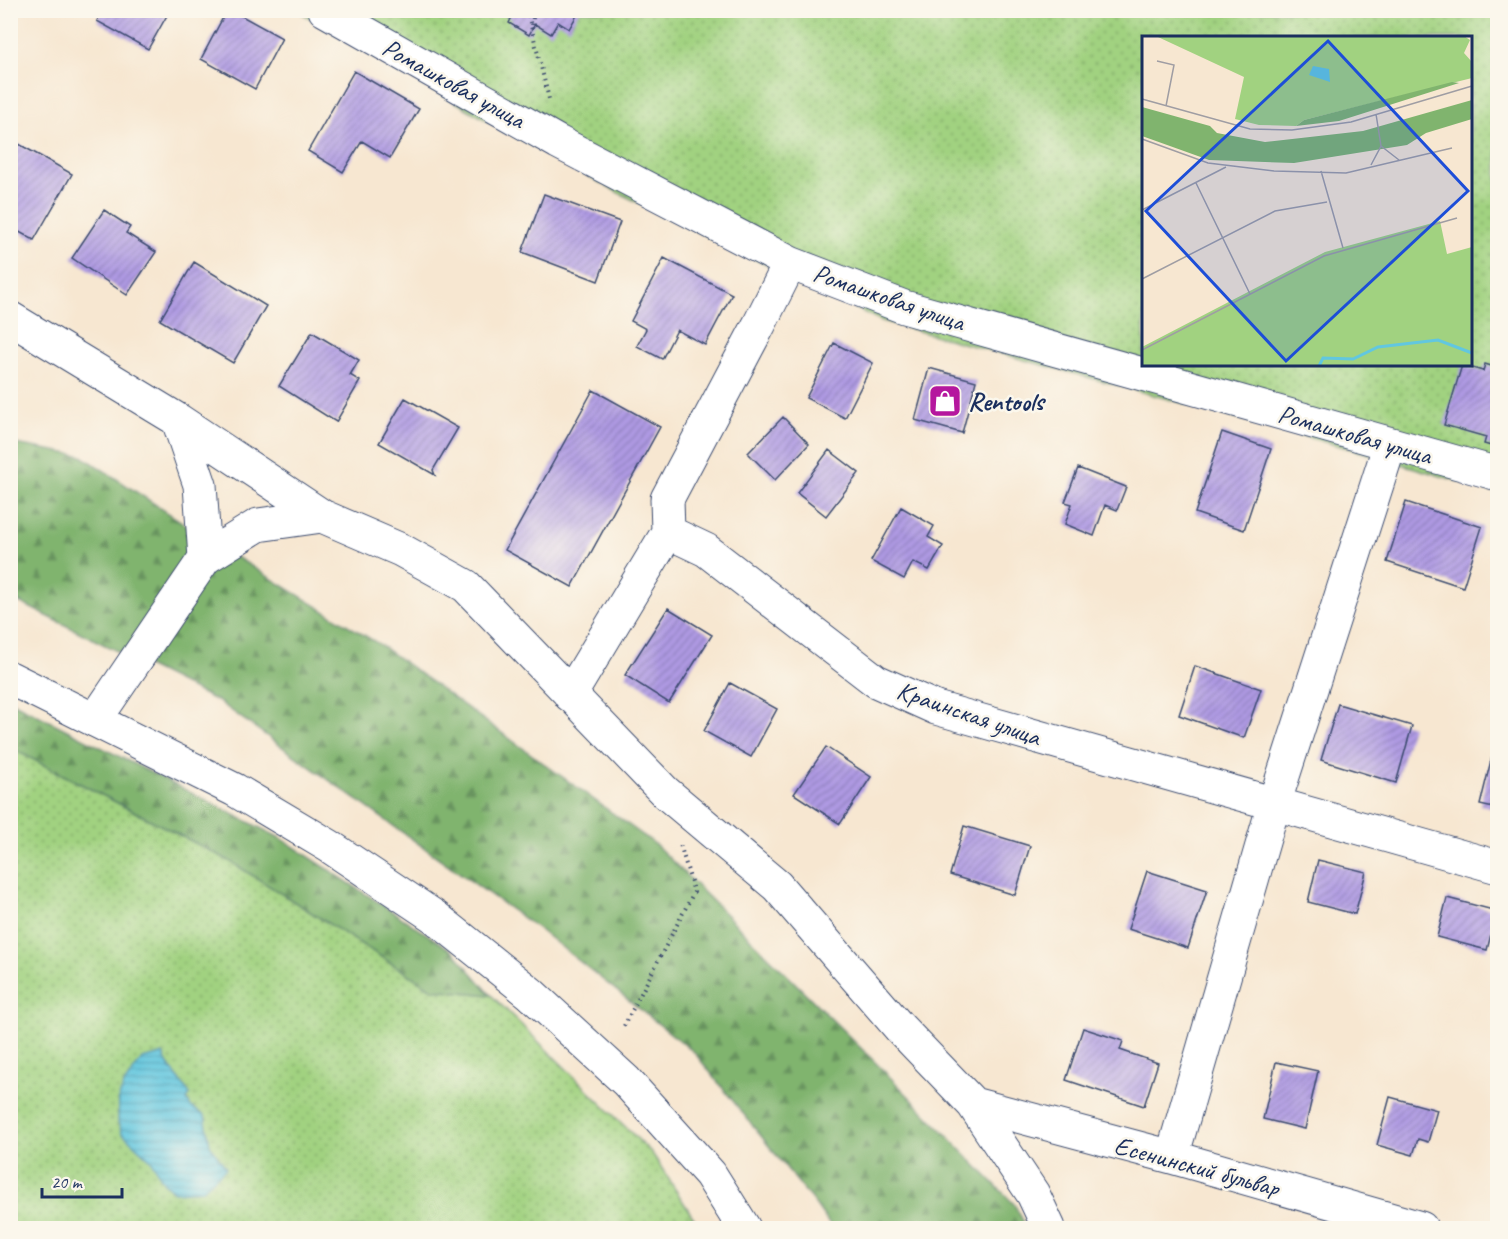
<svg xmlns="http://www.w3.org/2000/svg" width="1508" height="1239" viewBox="0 0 1508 1239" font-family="Caveat,sans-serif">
<defs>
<pattern id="green-dots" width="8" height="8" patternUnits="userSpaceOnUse" patternTransform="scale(1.5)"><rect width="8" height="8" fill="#a1d280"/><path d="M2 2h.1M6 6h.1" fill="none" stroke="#82ab6c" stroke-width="1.8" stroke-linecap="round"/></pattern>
<pattern id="forest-firs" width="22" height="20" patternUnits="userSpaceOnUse" patternTransform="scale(1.5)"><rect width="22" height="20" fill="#80b46e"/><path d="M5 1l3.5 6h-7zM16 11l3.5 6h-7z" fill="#68935e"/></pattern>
<pattern id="water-rules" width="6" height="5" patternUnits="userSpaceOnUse" patternTransform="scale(1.5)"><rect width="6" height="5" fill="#62c7df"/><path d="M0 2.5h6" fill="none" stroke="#50a2b8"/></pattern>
<pattern id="building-hatch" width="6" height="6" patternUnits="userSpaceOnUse" patternTransform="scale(1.5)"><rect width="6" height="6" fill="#af9ae3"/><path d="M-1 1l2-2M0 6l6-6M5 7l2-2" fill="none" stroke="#8e7ebb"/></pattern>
</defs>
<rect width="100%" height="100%" fill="#fbf7ec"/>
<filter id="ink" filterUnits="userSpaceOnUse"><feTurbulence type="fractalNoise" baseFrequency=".0167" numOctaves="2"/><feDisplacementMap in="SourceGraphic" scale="12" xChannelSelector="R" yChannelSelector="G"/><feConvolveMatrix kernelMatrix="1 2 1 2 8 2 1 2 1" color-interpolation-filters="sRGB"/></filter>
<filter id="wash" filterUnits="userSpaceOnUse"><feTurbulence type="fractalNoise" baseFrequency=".008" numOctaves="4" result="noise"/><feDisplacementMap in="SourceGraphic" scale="24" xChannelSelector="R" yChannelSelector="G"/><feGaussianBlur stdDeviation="1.35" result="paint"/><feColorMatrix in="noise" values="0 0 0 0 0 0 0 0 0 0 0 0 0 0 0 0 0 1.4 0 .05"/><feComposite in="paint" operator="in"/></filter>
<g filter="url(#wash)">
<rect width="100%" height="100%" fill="#f7e7d1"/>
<path fill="url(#green-dots)" stroke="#5e806f" stroke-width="1.5" fill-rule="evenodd" d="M298,11h1199v482l-135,-41 -480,-131 -265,-129 -127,-70zM1144,38h326v326h-326z
M11,748l217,112 204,129 59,6 161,158 48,75h-689z"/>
<path fill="url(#forest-firs)" stroke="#4e7266" stroke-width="1.5" d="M10,443l72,13 136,90 161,98 276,200 230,228 129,132 13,24h-195l-16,-23 -122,-153 -154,-122 -321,-228 -208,-104z
M10,701l272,138 172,113 37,43 -59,-6 -204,-129 -217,-112z"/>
<path fill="url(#water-rules)" stroke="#3e7b9e" stroke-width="1.5" d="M163,1054l4,9 23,31 -3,6 4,7 14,9 5,29 16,23 -24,22 -28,2 -10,-9 -13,-23 -29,-27 -4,-11 1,-25 6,-14 17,-24z"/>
<g id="blocks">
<path fill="url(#building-hatch)" d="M103,10h67l-22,39 -51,-28z
M227,10h4l51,28 -27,51 -54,-30z
M497,10h83l-11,19 -11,-7 -7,12 -16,-10 -6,11 -20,-12 2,-4z
M354,71l65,38 -29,49 -28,-17 -19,31 -35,-21z
M10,139l62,35 -38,66 -24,-13z
M544,194l76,28 -22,59 -76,-29z
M104,210l26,17 -4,6 30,19 -29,43 -55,-37z
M664,258l68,36 -27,51 -28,-15 -15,29 -25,-13 9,-17 -15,-8z
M194,262l72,44 -33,57 -73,-43z
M312,332l47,28 -9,15 10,6 -24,41 -57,-36z
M834,343l39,20 -28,55 -39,-20z
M1485,364l13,4v80l-14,-4 2,-7 -42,-12 18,-60 21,6z
M929,368l47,13 -14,52 -47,-13z
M593,390l67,37 -88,160 -67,-37z
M405,398l53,30 -25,42 2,5 -56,-32z
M783,417l26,27 -34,36 -27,-27z
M1222,432l49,17 -27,81 -49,-17z
M829,450l30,23 -33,43 -29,-23z
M1078,468l48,19 -9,23 -12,-5 -11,31 -29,-12 7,-20 -7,-2z
M1406,502l76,25 -19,60 -76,-25z
M901,507l33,19 -6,11 15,9 -14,24 -16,-8 -9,17 -33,-18z
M668,608l44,27 -43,68 -44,-28z
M1195,666l66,23 -17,49 -65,-23z
M730,683l47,26 -26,48 -47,-26z
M1338,704l74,22 -16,57 -75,-23z
M826,747l45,30 -31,47 -46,-30z
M1494,748l4,1v60l-18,-4z
M964,826l66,20 -15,49 -65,-20z
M1318,860l48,12 -11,42 -47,-12z
M1147,871l60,19 -19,58 -60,-19z
M1447,898l50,13 -10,39 -50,-13z
M1083,1028l40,13 -3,9 38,13 -14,43 -78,-26z
M1276,1062l42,9 -13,58 -42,-10z
M1390,1097l47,13 -9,32 -10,-3 -5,16 -36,-10z"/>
</g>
</g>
<g filter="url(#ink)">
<use href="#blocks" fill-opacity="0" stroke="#3c4b6f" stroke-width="1.5"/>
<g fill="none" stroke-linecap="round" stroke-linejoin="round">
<g stroke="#3c4b6f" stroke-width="35">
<path id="minor" d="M325,10l233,132 232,121 114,44 594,167
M10,318l168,102 144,96 79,34 65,36 199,206 112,94 122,141 74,77 60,90 16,34
M178,420l22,65 5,73
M668,532l38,18 170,131 60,27 562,159
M570,695l98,-163 -1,-33 92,-174 31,-62
M95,720l110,-162 53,-33 64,-9
M973,1104l199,53 249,71
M1172,1157l102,-353 116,-360"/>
</g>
<g stroke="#3c4b6f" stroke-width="35">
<path id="major" d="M10,678l225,112 94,56 106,71 95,76 96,88 84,93 34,54"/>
</g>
<path stroke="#3c4b6f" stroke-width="4" stroke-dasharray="1.5 4.5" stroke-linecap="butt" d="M527,10l23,93
M532,25l2,-15
M624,1026l70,-134 -14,-48"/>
<use href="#minor" stroke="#fff" stroke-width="33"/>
<use href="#major" stroke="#fff" stroke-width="33"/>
</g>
</g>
<defs>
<g id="shop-square" transform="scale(1.725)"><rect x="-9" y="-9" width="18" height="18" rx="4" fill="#b5179e" stroke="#fbf7ec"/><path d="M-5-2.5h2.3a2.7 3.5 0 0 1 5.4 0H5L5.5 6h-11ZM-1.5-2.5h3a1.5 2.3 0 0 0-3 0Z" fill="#fff"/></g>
</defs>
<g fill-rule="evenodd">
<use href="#shop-square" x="945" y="401"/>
</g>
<g text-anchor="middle" stroke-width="5" stroke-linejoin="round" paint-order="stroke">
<g font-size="26" fill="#1b2f5e" stroke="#fbf7ec">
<text transform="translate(454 83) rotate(29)" y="9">Ромашковая улица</text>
<text transform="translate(889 297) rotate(19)" y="9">Ромашковая улица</text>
<text transform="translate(1355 434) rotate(16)" y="9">Ромашковая улица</text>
<text transform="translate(969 713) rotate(19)" y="9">Краинская улица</text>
<text transform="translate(1197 1166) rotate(15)" y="9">Есенинский бульвар</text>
</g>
<g font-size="26" font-weight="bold" fill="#1b2f5e" stroke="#fbf7ec" text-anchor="start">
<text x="968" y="410">Rentools</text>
</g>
</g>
<g transform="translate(1142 36)">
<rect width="330" height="330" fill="#f7e7d1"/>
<path d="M322,0l6,4 -6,13 8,9v16l-168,42 -8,6 -37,-1 -24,-6 9,-42 -86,-40zM298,185l7,33 25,-7v119h-330v-19l183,-95z" fill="#a1d280"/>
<path d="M310,46l7,1 -120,38 -43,5 8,-6zM330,64v19l-46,14 -19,12 -113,18 -85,-3 -67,-24v-29l68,19 7,7 48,9 98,-11z" fill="#80b46e"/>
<path d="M171,30l16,3 1,13 -21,-7z" fill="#62c7df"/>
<path fill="none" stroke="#62c7df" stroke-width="3" d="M177,330l4,-8 30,1 25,-12 60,-7 34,13"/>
<path fill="none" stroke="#9f9da3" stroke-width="1.5" d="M15,25l17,4 -8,41M0,63l108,30 42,1 59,-8 121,-36M0,103l66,24 66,8 72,2 106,-25M239,110l18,14M229,129l10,-19 -5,-32M179,135l22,77M54,147l54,111M0,174l84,-43M0,243l133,-68 52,-9M0,314l182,-94 133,-38"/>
<path fill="#1d4ed8" fill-opacity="0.15" stroke="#1d4ed8" stroke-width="3" d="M186,5l140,150 -182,170 -140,-150z"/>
<rect width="330" height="330" fill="none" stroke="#1b2f5e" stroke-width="3"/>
</g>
<rect width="1508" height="1239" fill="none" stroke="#fbf7ec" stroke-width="36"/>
<path d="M42 1188v9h80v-9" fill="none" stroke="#1b2f5e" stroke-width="3"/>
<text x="51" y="1188" font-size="18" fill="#1b2f5e" stroke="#fbf7ec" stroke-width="4.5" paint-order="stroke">20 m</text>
</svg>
